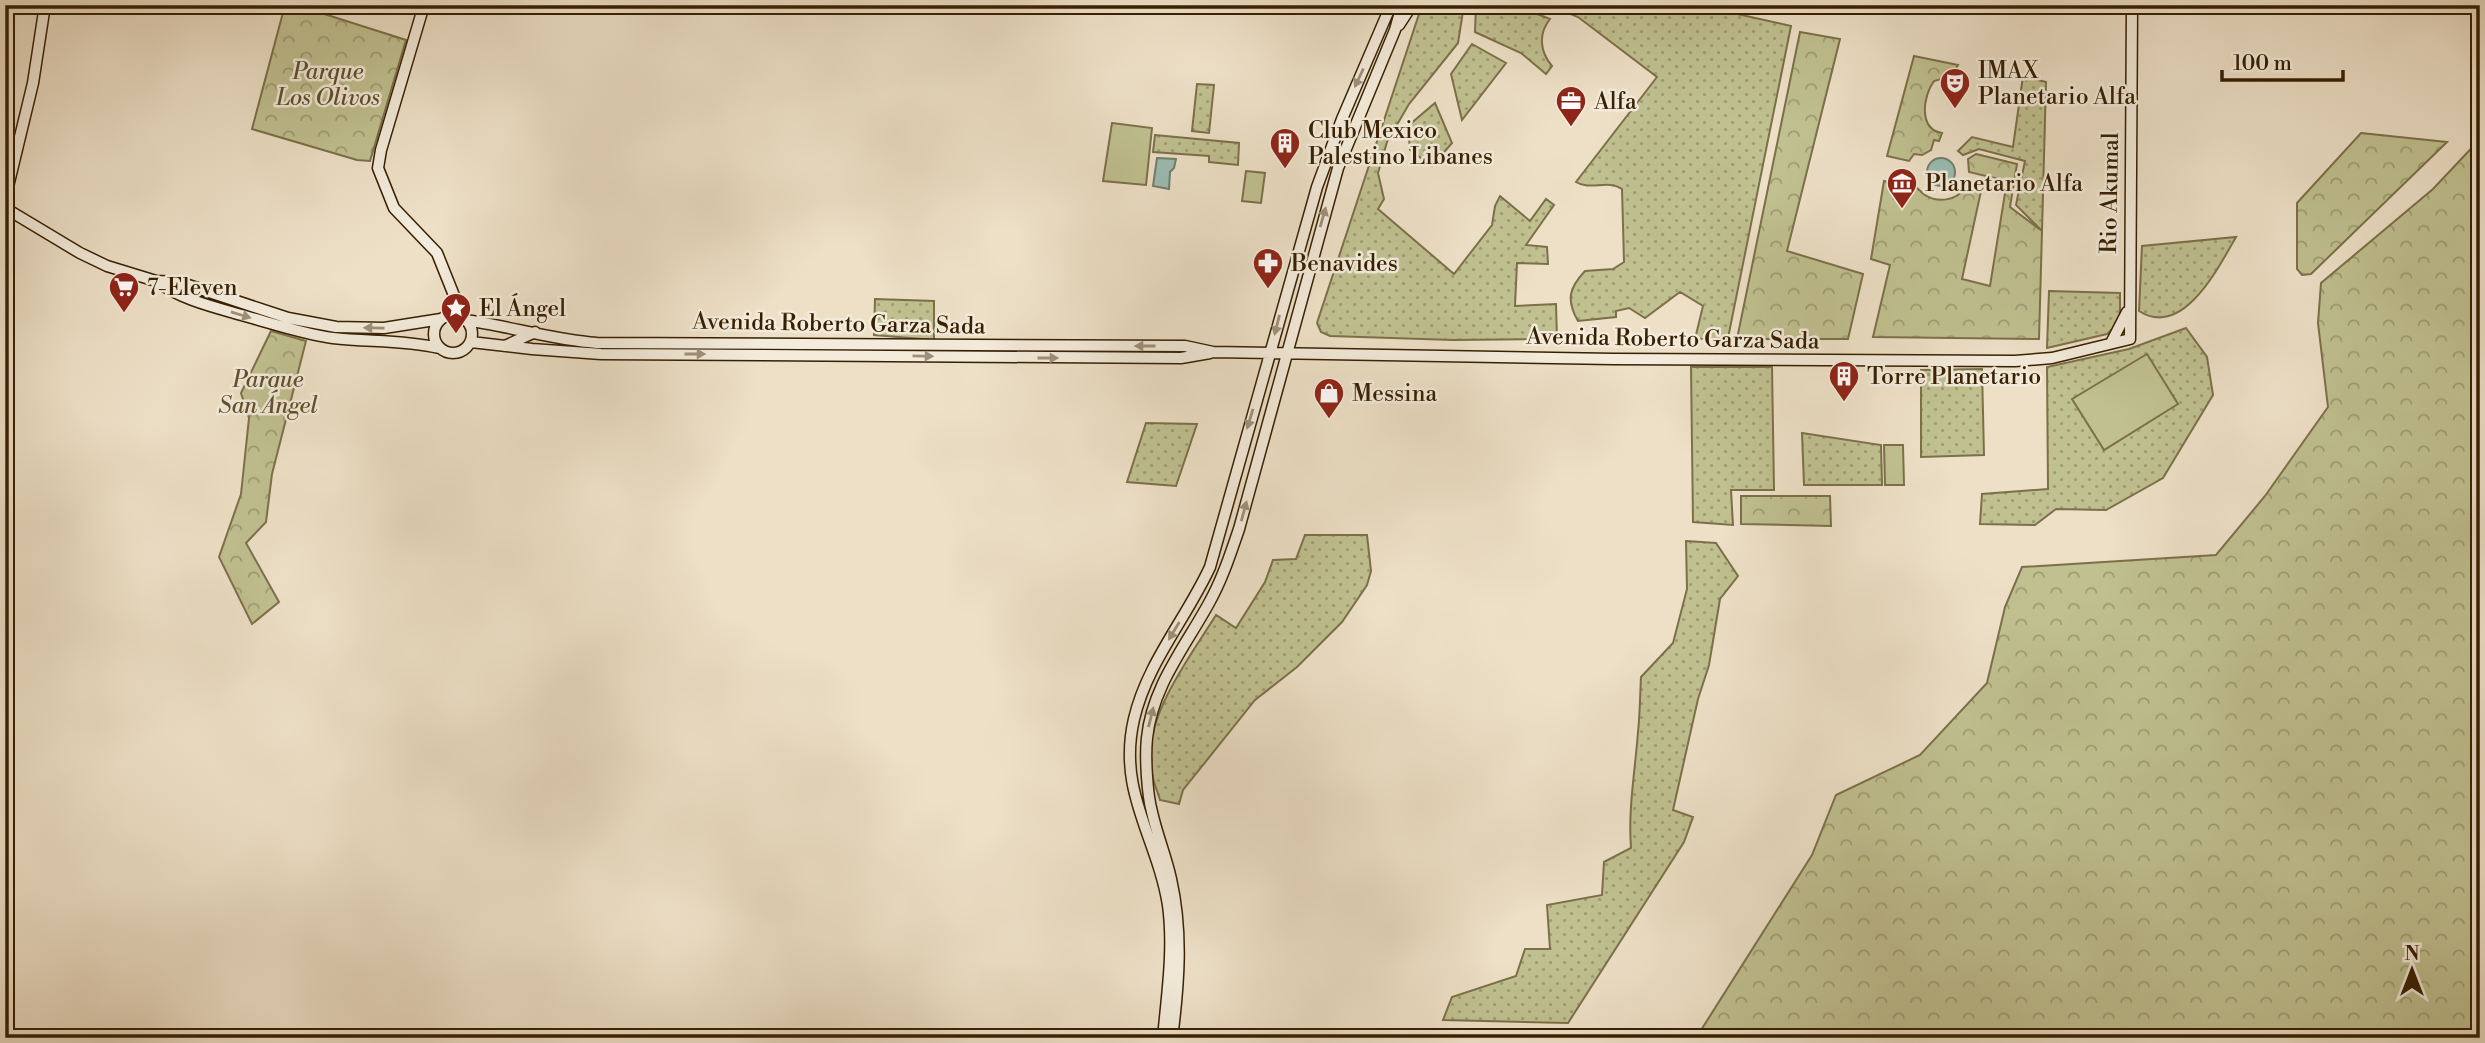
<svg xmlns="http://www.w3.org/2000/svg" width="2485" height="1043" viewBox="0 0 2485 1043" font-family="'Libre Bodoni',serif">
<defs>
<pattern id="grass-dots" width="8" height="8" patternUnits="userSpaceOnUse" patternTransform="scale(1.75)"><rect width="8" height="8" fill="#c0c090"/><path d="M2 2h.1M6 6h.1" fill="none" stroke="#9d9c73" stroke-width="1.8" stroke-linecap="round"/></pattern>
<pattern id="forest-crowns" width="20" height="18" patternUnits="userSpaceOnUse" patternTransform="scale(1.75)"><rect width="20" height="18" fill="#c0c090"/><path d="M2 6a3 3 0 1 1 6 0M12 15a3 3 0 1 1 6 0" fill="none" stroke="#9d9c73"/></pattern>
</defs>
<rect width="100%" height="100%" fill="#ede0c7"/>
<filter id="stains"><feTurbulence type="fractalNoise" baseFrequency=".00286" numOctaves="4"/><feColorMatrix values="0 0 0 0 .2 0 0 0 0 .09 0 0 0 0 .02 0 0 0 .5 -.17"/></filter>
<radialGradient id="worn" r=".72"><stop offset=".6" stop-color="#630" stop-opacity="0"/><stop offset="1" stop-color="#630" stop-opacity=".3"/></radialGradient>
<path fill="url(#grass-dots)" stroke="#7c7049" stroke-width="2" d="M1422,5h42l-6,38 -49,61 -22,38 -9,31 6,26 -6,10 76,65 38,-49 3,-19 5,-10 30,25 16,-22 8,6 -28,40 21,2 1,17 -31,-1 -2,43 41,-2 1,35 -104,1 -123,-4 -9,-4 -4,-9z
M1476,5h38l36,14c-12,15 -10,33 2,47l-6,8 -25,-21 -46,-21z
M1549,5h148l94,21 -63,312 -33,1 8,-33 -23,-14 -35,26 -16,-10 -13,3v6l-38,4c-12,-21 -9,-33 7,-50l28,-2 11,-7 -2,-73c-14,-10 -32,2 -46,-7l81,-105 -79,-60z
M1472,44l34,19 -44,57 -11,-46z
M2023,76l23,6 -4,149 -26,-26 9,-44 -46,-12 -16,6 -5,-4 14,-14 41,10z
M1197,84l17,1 -5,48 -17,-2z
M1435,103l17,40 -20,23 -22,-16 -2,-24z
M1155,135l84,8 -1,22 -29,-3v-6l-56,-4z
M2236,237c-18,31 -53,102 -97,74l3,-65z
M2049,291l71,2v29l-13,12 -60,14z
M875,299l59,2v39l-60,-5z
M2186,328l21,29 6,38 -50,83 -57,32 -50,-1 -21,16 -55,-1 2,-30 66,-5 -1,-122 82,-18z
M1691,367h81l2,123h-43l2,35 -40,-3z
M1982,369l2,86 -63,2v-87z
M1146,423l51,1 -21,62 -49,-4z
M1802,433l79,12 1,40h-78z
M1305,535h62l4,36 -4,14 -25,37 -45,45 -42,33 -72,90 -4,14 -19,-4c-3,-10 -8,-21 -9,-32 -8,-51 39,-111 65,-153l20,13 29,-46 8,-22 23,-1z
M1686,541l30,2 22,33 -18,23 -11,66 -11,34 -25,111 20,7 -9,25 -116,181 -125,-3 9,-23 64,-21 9,-27h25l-3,-44 55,-10 2,-33 27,-14c-3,-39 4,-76 7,-116 2,-18 2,-37 3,-55l32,-34 14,-54z"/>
<path fill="url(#forest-crowns)" stroke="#7c7049" stroke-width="2" d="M285,5h11l110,35 -36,121 -13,-1 -105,-31z
M1800,32l40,7 -53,212 76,23 -15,65h-111z
M1914,56l44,9 -6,11 -18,5c-11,15 -16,48 8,52l-3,8 -5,-1 -3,10 -9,5 -8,-1 -5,7 -22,-5z
M2361,133l86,9 -136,132 -9,1 -5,-6v-66z
M2480,139v899h-784l116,-183 24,-60 84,-40 67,-72 18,-76 17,-40 194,-12 49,-59 63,-89 -10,-84 3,-40 112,-94z
M1976,154l41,10 -7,43 32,24 -3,108 -166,-2 17,-72 -19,-6 13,-78c9,2 19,2 28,4 6,2 8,7 13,10 12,8 32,6 39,-7l17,3 -19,88 28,7 17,-105 -38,-9 -1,-13z
M271,331l35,10 -34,133 -6,48 -20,21 33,59 -27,22 -33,-67 22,-63 8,-76 -8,-25z
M1741,496h89l1,30 -90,-2z"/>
<path fill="#c0c090" stroke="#7c7049" stroke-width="2" d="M1112,123l40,5 -6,57 -43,-4z
M1246,171l19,2 -4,30 -19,-2z
M2147,354l31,50 -74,46 -32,-51z
M1884,445h19l1,40h-19z"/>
<path fill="#99bdb4" stroke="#727e6d" stroke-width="2" d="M1927 172a14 14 0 1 1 28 0a14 14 0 1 1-28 0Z
M1157,158l19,1 -2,9 -4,4 -1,17 -16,-3z"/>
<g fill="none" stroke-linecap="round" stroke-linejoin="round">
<g stroke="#372002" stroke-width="13">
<path id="secondary" d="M424,5l-43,145 -3,18 16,40 43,45 26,65
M1399,25l13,-20
M5,199l28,-116 12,-78
M5,208l75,45 27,13 49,15 23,1 109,36 48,9 48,1 57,-9
M156,281c26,19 58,26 89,35 29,8 58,18 88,22 35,4 71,2 106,10
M434 334a19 19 0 1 1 38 0a19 19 0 1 1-38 0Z
M465,320c44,6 88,20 132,23l588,3 28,6 400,7 402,2 37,-3 78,-19 2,-334
M471,342l61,7 69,5 580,4 29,-5
M2111,343l16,-31
M505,346l30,-14
M1163,1038c4,-44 11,-89 5,-133 -11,-68 -51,-113 -34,-186 13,-56 52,-100 76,-152l107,-380 25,-68 49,-114
M1172,1038c7,-54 11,-106 -1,-159 -5,-23 -14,-44 -19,-67 -5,-18 -7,-56 -5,-74 5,-51 38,-91 62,-135 13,-23 21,-48 30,-74l99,-361 57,-138 7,-25"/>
</g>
<use href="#secondary" stroke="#f3ebdb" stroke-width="10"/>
</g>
<defs><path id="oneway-solid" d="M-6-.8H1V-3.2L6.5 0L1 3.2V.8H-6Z" transform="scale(1.75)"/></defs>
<g fill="#9e9079">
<use href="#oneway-solid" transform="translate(1359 78) rotate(115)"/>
<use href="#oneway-solid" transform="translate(1323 217) rotate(-74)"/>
<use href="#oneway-solid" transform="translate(241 315) rotate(17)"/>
<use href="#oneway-solid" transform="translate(1277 325) rotate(104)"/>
<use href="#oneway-solid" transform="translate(374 328) rotate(-179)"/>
<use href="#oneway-solid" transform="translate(1145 346) rotate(-180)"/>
<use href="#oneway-solid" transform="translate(695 354)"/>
<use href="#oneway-solid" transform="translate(923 356) rotate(1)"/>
<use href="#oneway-solid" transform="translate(1048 358)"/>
<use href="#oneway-solid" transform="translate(1250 419) rotate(107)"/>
<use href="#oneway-solid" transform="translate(1244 511) rotate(-75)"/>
<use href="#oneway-solid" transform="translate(1174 631) rotate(121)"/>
<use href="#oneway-solid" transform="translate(1151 717) rotate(-76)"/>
</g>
<defs>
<g id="theatre-pin" transform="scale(1.575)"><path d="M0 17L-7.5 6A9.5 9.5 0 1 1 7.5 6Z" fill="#8f2418" stroke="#f3ebdb"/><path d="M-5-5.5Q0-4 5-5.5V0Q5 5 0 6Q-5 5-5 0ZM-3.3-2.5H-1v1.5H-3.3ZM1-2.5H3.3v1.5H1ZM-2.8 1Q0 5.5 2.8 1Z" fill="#fff"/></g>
<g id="office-pin" transform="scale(1.575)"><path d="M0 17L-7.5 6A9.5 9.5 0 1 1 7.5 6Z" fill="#8f2418" stroke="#f3ebdb"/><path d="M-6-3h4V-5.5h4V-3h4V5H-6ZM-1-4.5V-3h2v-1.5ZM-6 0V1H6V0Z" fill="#fff"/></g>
<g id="building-pin" transform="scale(1.575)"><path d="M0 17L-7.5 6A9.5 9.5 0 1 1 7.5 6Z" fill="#8f2418" stroke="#f3ebdb"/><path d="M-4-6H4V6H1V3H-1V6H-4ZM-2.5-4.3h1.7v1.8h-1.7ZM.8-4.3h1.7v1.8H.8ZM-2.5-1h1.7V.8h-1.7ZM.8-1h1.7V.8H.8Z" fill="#fff"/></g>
<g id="museum-pin" transform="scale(1.575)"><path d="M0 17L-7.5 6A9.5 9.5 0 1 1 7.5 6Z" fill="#8f2418" stroke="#f3ebdb"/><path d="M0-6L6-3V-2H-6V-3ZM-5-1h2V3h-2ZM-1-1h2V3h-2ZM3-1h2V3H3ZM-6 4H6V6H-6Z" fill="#fff"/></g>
<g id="pharmacy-pin" transform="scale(1.575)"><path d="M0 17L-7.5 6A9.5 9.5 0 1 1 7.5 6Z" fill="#8f2418" stroke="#f3ebdb"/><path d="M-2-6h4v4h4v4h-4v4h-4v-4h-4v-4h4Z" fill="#fff"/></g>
<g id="supermarket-pin" transform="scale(1.575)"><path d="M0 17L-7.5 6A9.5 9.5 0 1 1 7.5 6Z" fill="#8f2418" stroke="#f3ebdb"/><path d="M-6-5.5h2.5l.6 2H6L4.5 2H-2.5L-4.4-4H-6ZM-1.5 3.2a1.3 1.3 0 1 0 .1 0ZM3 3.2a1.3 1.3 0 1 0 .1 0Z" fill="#fff"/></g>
<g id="sight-pin" transform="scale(1.575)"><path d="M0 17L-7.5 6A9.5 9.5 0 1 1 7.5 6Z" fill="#8f2418" stroke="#f3ebdb"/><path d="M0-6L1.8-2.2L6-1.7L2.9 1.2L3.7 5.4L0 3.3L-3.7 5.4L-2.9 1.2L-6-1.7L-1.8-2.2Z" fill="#fff"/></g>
<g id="shop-pin" transform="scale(1.575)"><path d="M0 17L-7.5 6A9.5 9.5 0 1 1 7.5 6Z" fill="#8f2418" stroke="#f3ebdb"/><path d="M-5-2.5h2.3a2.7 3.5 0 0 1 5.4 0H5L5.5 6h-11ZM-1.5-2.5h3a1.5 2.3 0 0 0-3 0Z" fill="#fff"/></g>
</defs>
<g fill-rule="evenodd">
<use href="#theatre-pin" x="1955" y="83"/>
<use href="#office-pin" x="1571" y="101"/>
<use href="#building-pin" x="1285" y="143"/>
<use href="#museum-pin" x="1902" y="183"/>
<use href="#pharmacy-pin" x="1268" y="263"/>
<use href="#supermarket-pin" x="124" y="287"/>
<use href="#sight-pin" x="456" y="308"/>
<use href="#building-pin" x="1844" y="376"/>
<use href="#shop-pin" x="1329" y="393"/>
</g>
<g text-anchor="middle" stroke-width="5" stroke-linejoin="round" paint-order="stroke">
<g font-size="23" fill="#372002" stroke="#f3ebdb" text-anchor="start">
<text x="1978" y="78">IMAX<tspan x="1978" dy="26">Planetario Alfa</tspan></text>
<text x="1594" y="109">Alfa</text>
<text x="1308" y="138">Club Mexico<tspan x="1308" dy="26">Palestino Libanes</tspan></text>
<text x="1925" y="191">Planetario Alfa</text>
<text x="1291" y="271">Benavides</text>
<text x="147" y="295">7-Eleven</text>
<text x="479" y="316">El Ángel</text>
<text x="1867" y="384">Torre Planetario</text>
<text x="1352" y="401">Messina</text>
</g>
<g font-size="23" font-style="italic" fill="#60502d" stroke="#f3ebdb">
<text x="328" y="79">Parque<tspan x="328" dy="26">Los Olivos</tspan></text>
<text x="268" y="387">Parque<tspan x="268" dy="26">San Ángel</tspan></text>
</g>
<g font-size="23" fill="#372002" stroke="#f3ebdb">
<text transform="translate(2109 193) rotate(-89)" y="8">Rio Akumal</text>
<text transform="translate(839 323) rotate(1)" y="8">Avenida Roberto Garza Sada</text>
<text transform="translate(1673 338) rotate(1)" y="8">Avenida Roberto Garza Sada</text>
</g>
</g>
<rect width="2485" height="1043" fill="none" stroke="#ede0c7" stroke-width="28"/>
<rect x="7" y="7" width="2471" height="1029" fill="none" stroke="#372002" stroke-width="3.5"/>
<rect x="14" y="14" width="2457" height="1015" fill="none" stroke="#372002" stroke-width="2"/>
<g transform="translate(2412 970)" stroke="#f3ebdb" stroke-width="5" paint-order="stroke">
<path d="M0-5L12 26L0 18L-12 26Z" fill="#372002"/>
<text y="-10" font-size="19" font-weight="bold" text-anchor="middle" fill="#372002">N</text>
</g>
<path d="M2222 70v10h121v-10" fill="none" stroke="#372002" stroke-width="3.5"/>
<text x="2233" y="70" font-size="21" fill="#372002" stroke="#f3ebdb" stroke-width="5" paint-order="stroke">100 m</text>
<rect width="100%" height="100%" filter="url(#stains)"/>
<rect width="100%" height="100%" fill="url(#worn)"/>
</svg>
